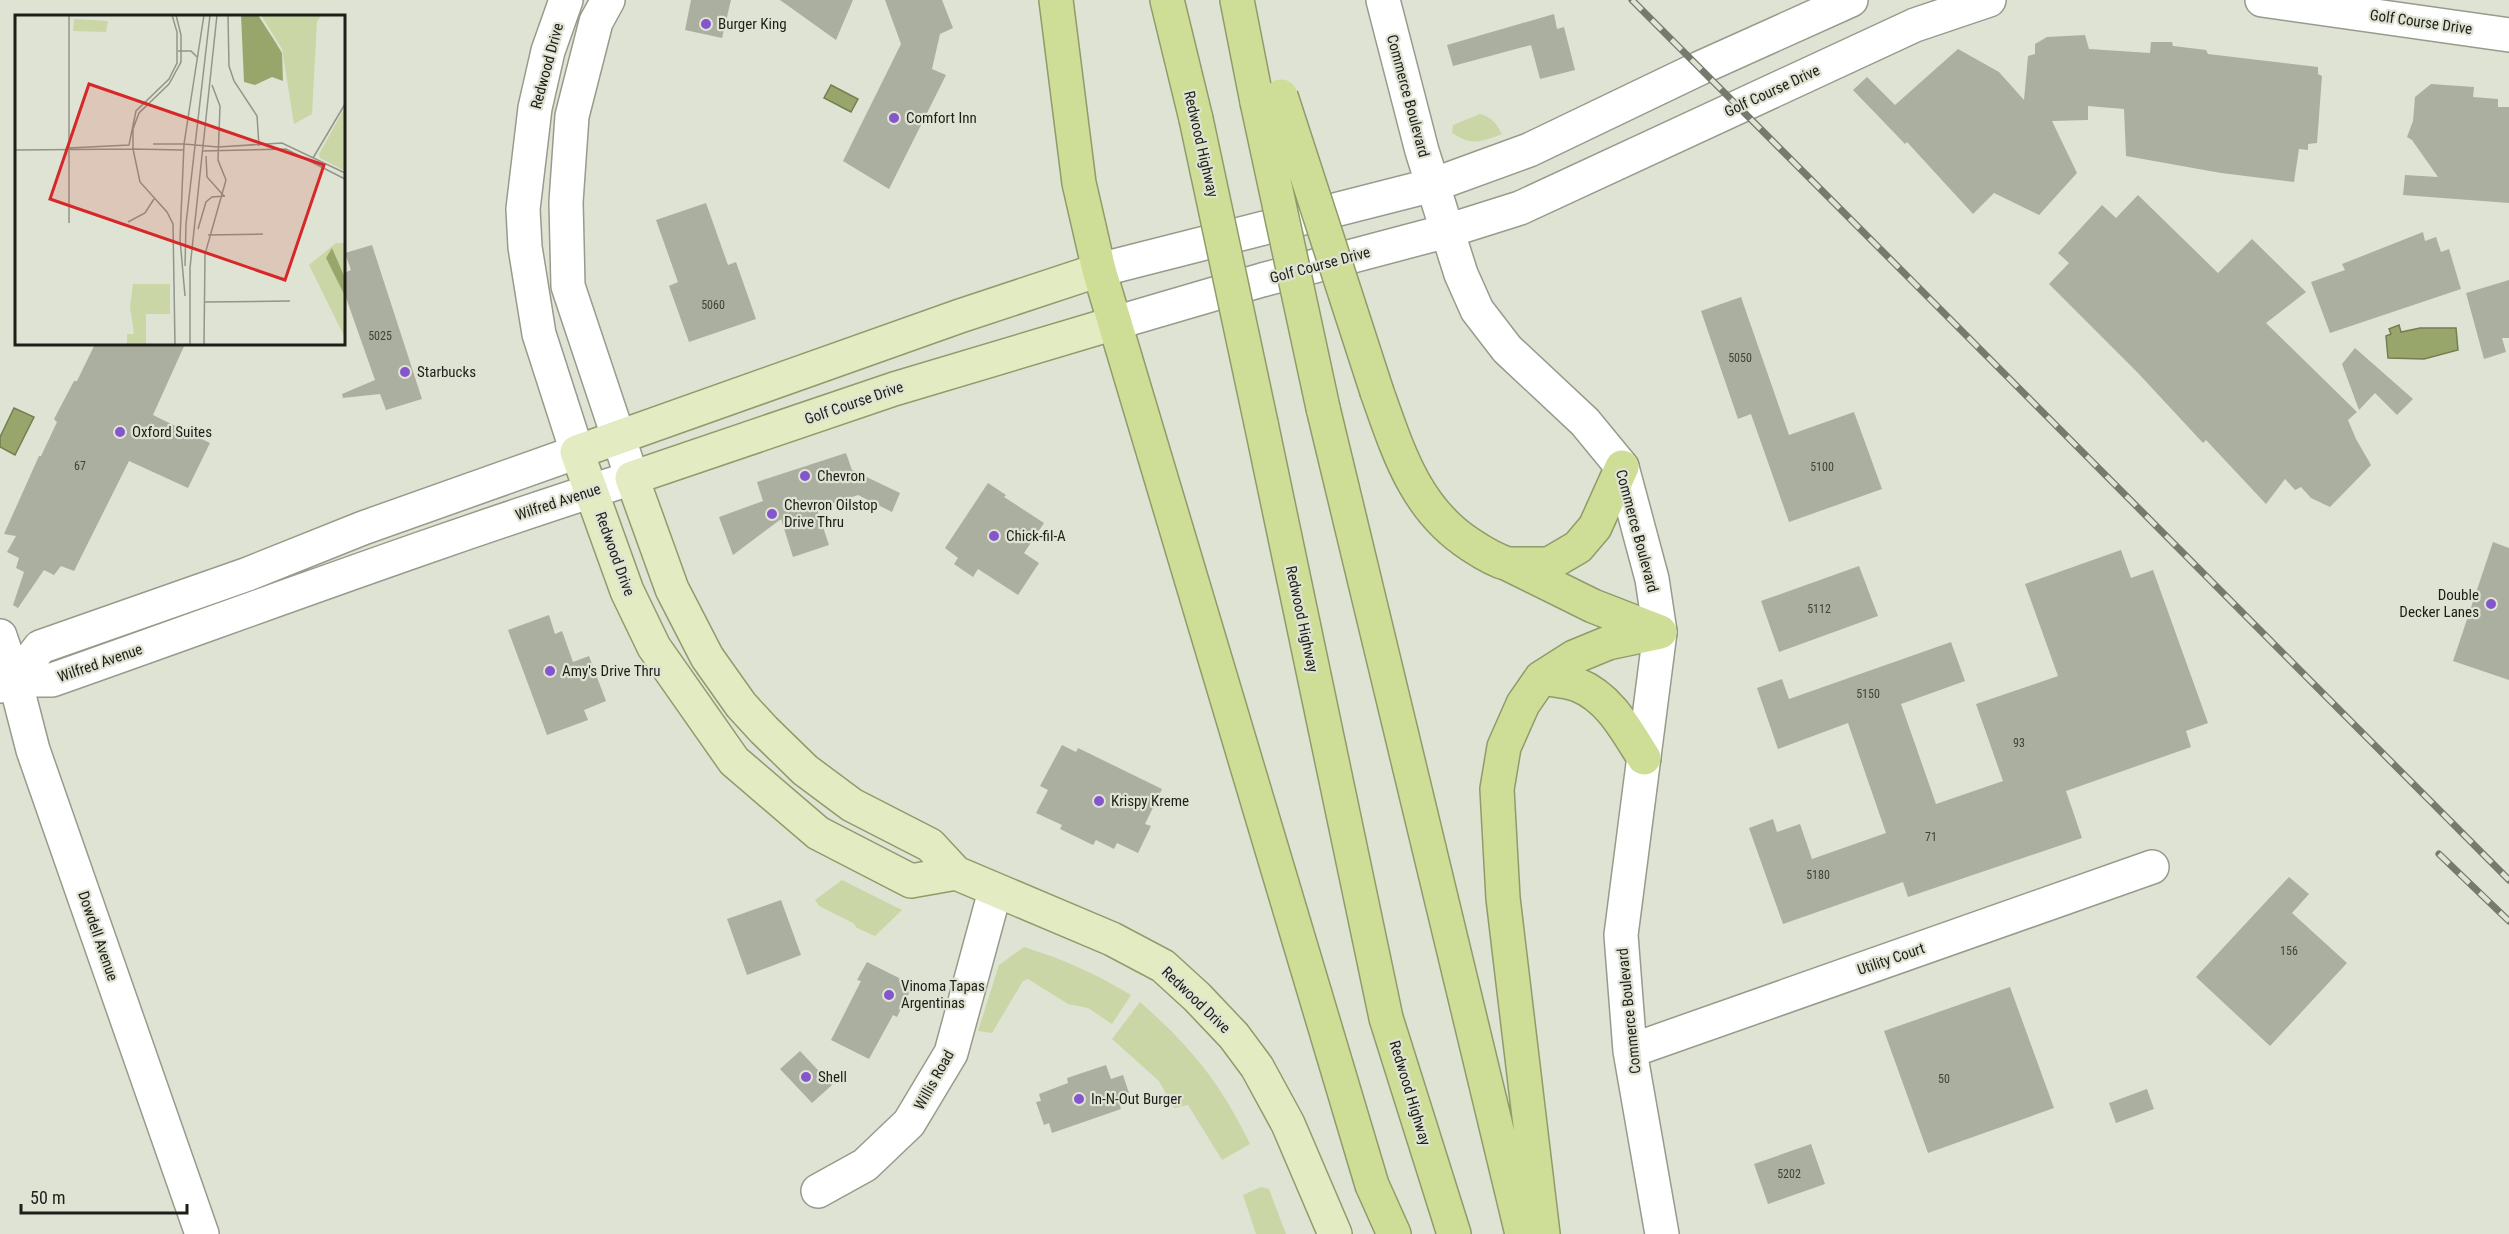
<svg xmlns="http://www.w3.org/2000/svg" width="2509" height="1234" viewBox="0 0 2509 1234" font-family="'Roboto Condensed',sans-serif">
<rect width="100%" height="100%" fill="#dfe3d3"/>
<path fill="#cad6a6" d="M1480,114c13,4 16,9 22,20 -21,8 -30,12 -50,-1l1,-8z
M842,880l60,30 -27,26 -18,-8 -4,-5 -34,-17 -4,-6z
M1024,947c39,12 72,27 107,48l-19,29 -24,-16 -20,-4 -40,-25 -5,2 -31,52 -14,-2 21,-66z
M1140,1002c51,45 80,80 110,142l-28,16 -34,-55 -14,3 -15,-27 -47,-42z
M1261,1187l8,2 17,45h-30l-13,-39z"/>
<path fill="#99a66b" stroke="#747e52" stroke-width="1.5" d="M831,85l27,14 -7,13 -27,-14z
M2399,325l2,7 19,-4h36l2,22 -34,9 -36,-1 -2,-22 5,-2 -2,-5z
M14,408l20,9 -19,38 -15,-8v-10z"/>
<path fill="#abaf9f" d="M691,0h40l-9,38 -37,-8z
M780,0h73l-17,40z
M885,0h57l11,28 -13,6 -8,35 14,6 -57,114 -46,-28 58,-117z
M1554,14l3,15 7,-2 11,43 -35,9 -9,-34 -78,21 -6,-21z
M2085,35l4,14 61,4 1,-11h21l1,4 33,4 2,4 110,13v7l4,2 -5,67 -9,1v6l-9,-1 -5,33 -73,-9 -95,-17 -2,-47 -36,-3v14l-36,1 25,52 -38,42 -45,-22 -21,21 -66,-72 -2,2 -52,-54 14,-13 28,28 63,-56 41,23 25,28 4,-44 7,-2v-10l12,-7z
M2431,84l43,3 -1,10 25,2v8h11v96l-106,-8 2,-20 33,2 -26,-37 -5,-3 6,-16 2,-24z
M2138,195l80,78 34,-34 54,53 -40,31 91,89 -9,8 8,19 15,26 -41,42 -19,-9 -10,-11 -6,3 -10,-11 -19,25 -60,-64 -3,3 -65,-70 -89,-89 20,-21 -11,-10 44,-48 14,13z
M706,203l22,62 8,-3 20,57 -67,23 -20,-56 9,-4 -22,-62z
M2423,232l2,9 11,-4 5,15 8,-3 12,40 -131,44 -19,-51 34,-12 -3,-6z
M372,245l50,154 -36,11 -6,-16 -37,4 -1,-4 33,-14 -31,-88v-19l7,-3 -6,-17z
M2509,280v58h-7l4,14 -22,7 -18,-66z
M1741,297l48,138 65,-23 28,77 -93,33 -38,-108 -13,5 -37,-108z
M95,344h90l-32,71 57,28 -22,45 -59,-27 -55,110 -13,-5 -7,9 -10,-5 -26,38 -5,-3 11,-33 -8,-4 3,-10 -12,-6 9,-16 -12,-2 35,-78h2l16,-34 -3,-3 20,-38h3z
M2355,348l58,51 -16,16 -22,-22 -16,17 -17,-46z
M846,453l6,17 48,23 -8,19 -34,-17 -41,14 12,36 -36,12 -12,-38 -48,36 -14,-38 44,-16 -6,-19z
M988,483l18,12 -2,2 40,26 -20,30 15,10 -21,32 -40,-26 -5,8 -19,-13 4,-6 -13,-10z
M2493,542l16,6v132l-56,-19z
M2121,550l10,28 22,-8 55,153 -22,8 5,16 -125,44 16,47 -174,59 -5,-15 -120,42 -34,-96 24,-9 4,13 23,-8 12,35 74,-26 -38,-110 -70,26 -21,-61 25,-9 7,20 162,-57 14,39 -64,23 35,100 67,-23 -27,-77 82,-28 -33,-92z
M1859,566l19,50 -99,36 -18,-51z
M549,615l6,19 7,-3 11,31 16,-6 17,45 -22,9 4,10 -41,15 -39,-105z
M1062,745l14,7 2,-4 84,41 -17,35 6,2 -13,27 -21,-10 -3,6 -18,-9 -3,5 -33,-16 2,-4 -26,-12 12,-23 -8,-4z
M2289,877l20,17 -17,19 55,50 -77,83 -74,-69z
M781,900l20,55 -54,20 -20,-56z
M867,962l46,23 -16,32 -4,-2 -24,44 -38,-19 30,-59 -4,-1z
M2010,987l44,121 -126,45 -44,-122z
M800,1051l32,34 -20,18 -32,-34z
M1106,1065l5,14 12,-4 6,18 -12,4 4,12 -69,24 -3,-10 -5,2 -8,-23 5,-1 -2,-7 29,-11 -1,-5z
M2147,1089l7,20 -38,14 -7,-20z
M1811,1144l14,40 -57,20 -14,-40z"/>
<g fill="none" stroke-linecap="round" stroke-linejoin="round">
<g stroke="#969b8b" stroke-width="36">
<path id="minor" d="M1383,0l39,151 39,123 16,36 30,39 78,73 37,45 30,112 8,53 -39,303 9,116 32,183
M2262,0l247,35
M1099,270l334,-85 96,-35 171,-82 151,-68
M1115,323l147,-43 185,-49 73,-23 395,-183 74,-25
M0,636l15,44 18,70 169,484
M15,680l25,-33 208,-73 115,-46 214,-76 -38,-118 -14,-87 -2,-38 12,-101 13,-57 18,-51
M0,686l15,-6h37c193,-68 385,-140 580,-202l-64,-192 -2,-84 6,-86 24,-94 12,-22
M1630,1051l522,-184
M818,1191l47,-26 44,-42 42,-70 44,-162"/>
</g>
<g stroke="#909b6b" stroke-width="36">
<path id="major" d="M1115,323l-221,66 -262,89 40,111 35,68 34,48 23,25 41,40 47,35 78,40 26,28 156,66 51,27 34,31 37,39 23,31 31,57 47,110
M956,873l-45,8 -93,-48 -84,-72 -80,-114 -27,-56 -50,-139 383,-136 139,-46"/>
</g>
<g stroke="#909b6b" stroke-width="36">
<path id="highway" d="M1056,0l23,183 20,87 273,915 22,49
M1167,0l29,119
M1237,0l20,102
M1377,392c21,59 38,117 94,153 12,8 23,15 37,19l85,42 67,26
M1323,408l199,826
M1261,423l125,595 68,216
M1509,564h40l29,-17 17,-20 27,-60
M1541,678c12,2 26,3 37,7 32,13 48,45 66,73
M1543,1234l-40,-336 -6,-109 7,-42 19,-43 18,-26 33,-21 34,-14 52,-11"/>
</g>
<use href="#minor" stroke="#fff" stroke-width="33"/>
<use href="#major" stroke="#e2ebc1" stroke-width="33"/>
<use href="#highway" stroke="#cede97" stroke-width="33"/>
<g stroke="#76796e" stroke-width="7">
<path id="rail" d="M1632,0l877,880
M2439,854l70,67"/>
</g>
<use href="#rail" stroke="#dfe3d3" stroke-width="4.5" stroke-dasharray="14" stroke-linecap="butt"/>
<g stroke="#909b6b" stroke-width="36" stroke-linecap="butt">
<path id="highway-bridge" d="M1281,96l96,296
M1257,102l66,306
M1196,119l65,304"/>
</g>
<use href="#highway-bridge" stroke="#cede97" stroke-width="33"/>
</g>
<g fill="#8555cd" stroke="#dfe3d3" stroke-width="2">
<circle cx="706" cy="24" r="6"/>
<circle cx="894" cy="118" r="6"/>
<circle cx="405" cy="372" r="6"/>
<circle cx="120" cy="432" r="6"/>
<circle cx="805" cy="476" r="6"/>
<circle cx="772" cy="514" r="6"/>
<circle cx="994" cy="536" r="6"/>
<circle cx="2491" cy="604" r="6"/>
<circle cx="550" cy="671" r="6"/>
<circle cx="1099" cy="801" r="6"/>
<circle cx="889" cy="995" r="6"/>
<circle cx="806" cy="1077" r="6"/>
<circle cx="1079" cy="1099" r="6"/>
</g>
<g text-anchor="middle" stroke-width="4.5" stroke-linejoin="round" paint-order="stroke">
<g font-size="12" fill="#41433a">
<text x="713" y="309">5060</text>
<text x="380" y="340">5025</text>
<text x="1740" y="362">5050</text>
<text x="80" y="470">67</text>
<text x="1822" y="471">5100</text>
<text x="1819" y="613">5112</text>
<text x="1868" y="698">5150</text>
<text x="2019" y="747">93</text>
<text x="1931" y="841">71</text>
<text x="1818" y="879">5180</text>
<text x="2289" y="955">156</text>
<text x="1944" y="1083">50</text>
<text x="1789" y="1178">5202</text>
</g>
<g font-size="15" fill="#1e1f19" stroke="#dfe3d3">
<text transform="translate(2421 22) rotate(8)" y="5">Golf Course Drive</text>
<text transform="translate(547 66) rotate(-75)" y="5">Redwood Drive</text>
<text transform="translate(1772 91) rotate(-25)" y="5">Golf Course Drive</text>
<text transform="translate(1408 96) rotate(75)" y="5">Commerce Boulevard</text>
<text transform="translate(1201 144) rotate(77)" y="5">Redwood Highway</text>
<text transform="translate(1320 265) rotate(-15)" y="5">Golf Course Drive</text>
<text transform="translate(854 403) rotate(-19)" y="5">Golf Course Drive</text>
<text transform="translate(558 502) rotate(-18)" y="5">Wilfred Avenue</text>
<text transform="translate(1637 531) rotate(75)" y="5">Commerce Boulevard</text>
<text transform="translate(615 554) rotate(70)" y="5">Redwood Drive</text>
<text transform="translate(1302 619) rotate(78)" y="5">Redwood Highway</text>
<text transform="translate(100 663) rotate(-19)" y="5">Wilfred Avenue</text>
<text transform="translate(98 936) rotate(71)" y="5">Dowdell Avenue</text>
<text transform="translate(1891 959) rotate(-19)" y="5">Utility Court</text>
<text transform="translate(1196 1000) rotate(44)" y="5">Redwood Drive</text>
<text transform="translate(1629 1011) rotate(-96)" y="5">Commerce Boulevard</text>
<text transform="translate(934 1080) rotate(-61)" y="5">Willis Road</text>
<text transform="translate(1410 1093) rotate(73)" y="5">Redwood Highway</text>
</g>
<g font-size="15" fill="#1e1f19" stroke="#dfe3d3" text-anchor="start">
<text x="718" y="29">Burger King</text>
<text x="906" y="123">Comfort Inn</text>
<text x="417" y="377">Starbucks</text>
<text x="132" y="437">Oxford Suites</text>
<text x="817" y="481">Chevron</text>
<text x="784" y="510">Chevron Oilstop<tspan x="784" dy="17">Drive Thru</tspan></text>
<text x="1006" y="541">Chick-fil-A</text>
<text x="2479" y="600" text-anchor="end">Double<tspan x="2479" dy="17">Decker Lanes</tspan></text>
<text x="562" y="676">Amy's Drive Thru</text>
<text x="1111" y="806">Krispy Kreme</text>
<text x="901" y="991">Vinoma Tapas<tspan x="901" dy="17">Argentinas</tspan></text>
<text x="818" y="1082">Shell</text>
<text x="1091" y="1104">In-N-Out Burger</text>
</g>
</g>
<g transform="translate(15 15)">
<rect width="330" height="330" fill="#dfe3d3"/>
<path d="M246,0h84h-23l-5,6 -5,93 -18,10 -12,-75zM59,4l34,2 -2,11 -33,-1zM330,92v64l-25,-13 -1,-4zM321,228h9v95l-36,-73zM118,269h37v30h-24v30h-19v-10h7l-4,-27z" fill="#cad6a6"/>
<path d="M226,0h17l18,28 6,10 1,28 -11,-4 -17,8 -11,-3zM317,233l13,30v18l-19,-38z" fill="#99a66b"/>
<path fill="none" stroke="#929589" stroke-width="1.5" d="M213,0l1,51 5,15 23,35 2,30M163,36h13l6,6M138,129h31M169,129l34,3 64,-4 63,30M54,133l60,-3 7,-34 33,-32 8,-16v-31l-5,-17M0,135l118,-1v-20l6,-16 30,-29 12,-22v-27l-5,-20M187,136l84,-2 59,30M191,141l1,21 17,19M298,143l32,-54M113,207l17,-9 9,-14M54,208v-208M183,214l8,-27 6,-5 13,-1M193,220l55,-1M170,251l1,-42 24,-209M170,281l-5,-57 4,-95 20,-129M189,287l86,-1M160,330l-2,-121 -6,-12 -27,-30 -7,-33 50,1M175,330v-77l27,-253M189,330l1,-91 21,-74 -8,-20 2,-54 -8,-21"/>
<path fill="#d62828" fill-opacity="0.15" stroke="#d62828" stroke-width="3" d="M74,69l235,81 -39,115 -235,-81z"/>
<rect width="330" height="330" fill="none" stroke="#1e1f19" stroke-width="3"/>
</g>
<path d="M21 1204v9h166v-9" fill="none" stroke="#1e1f19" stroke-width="3"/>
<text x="30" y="1204" font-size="18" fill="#1e1f19" stroke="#dfe3d3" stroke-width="4.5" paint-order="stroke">50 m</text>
</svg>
